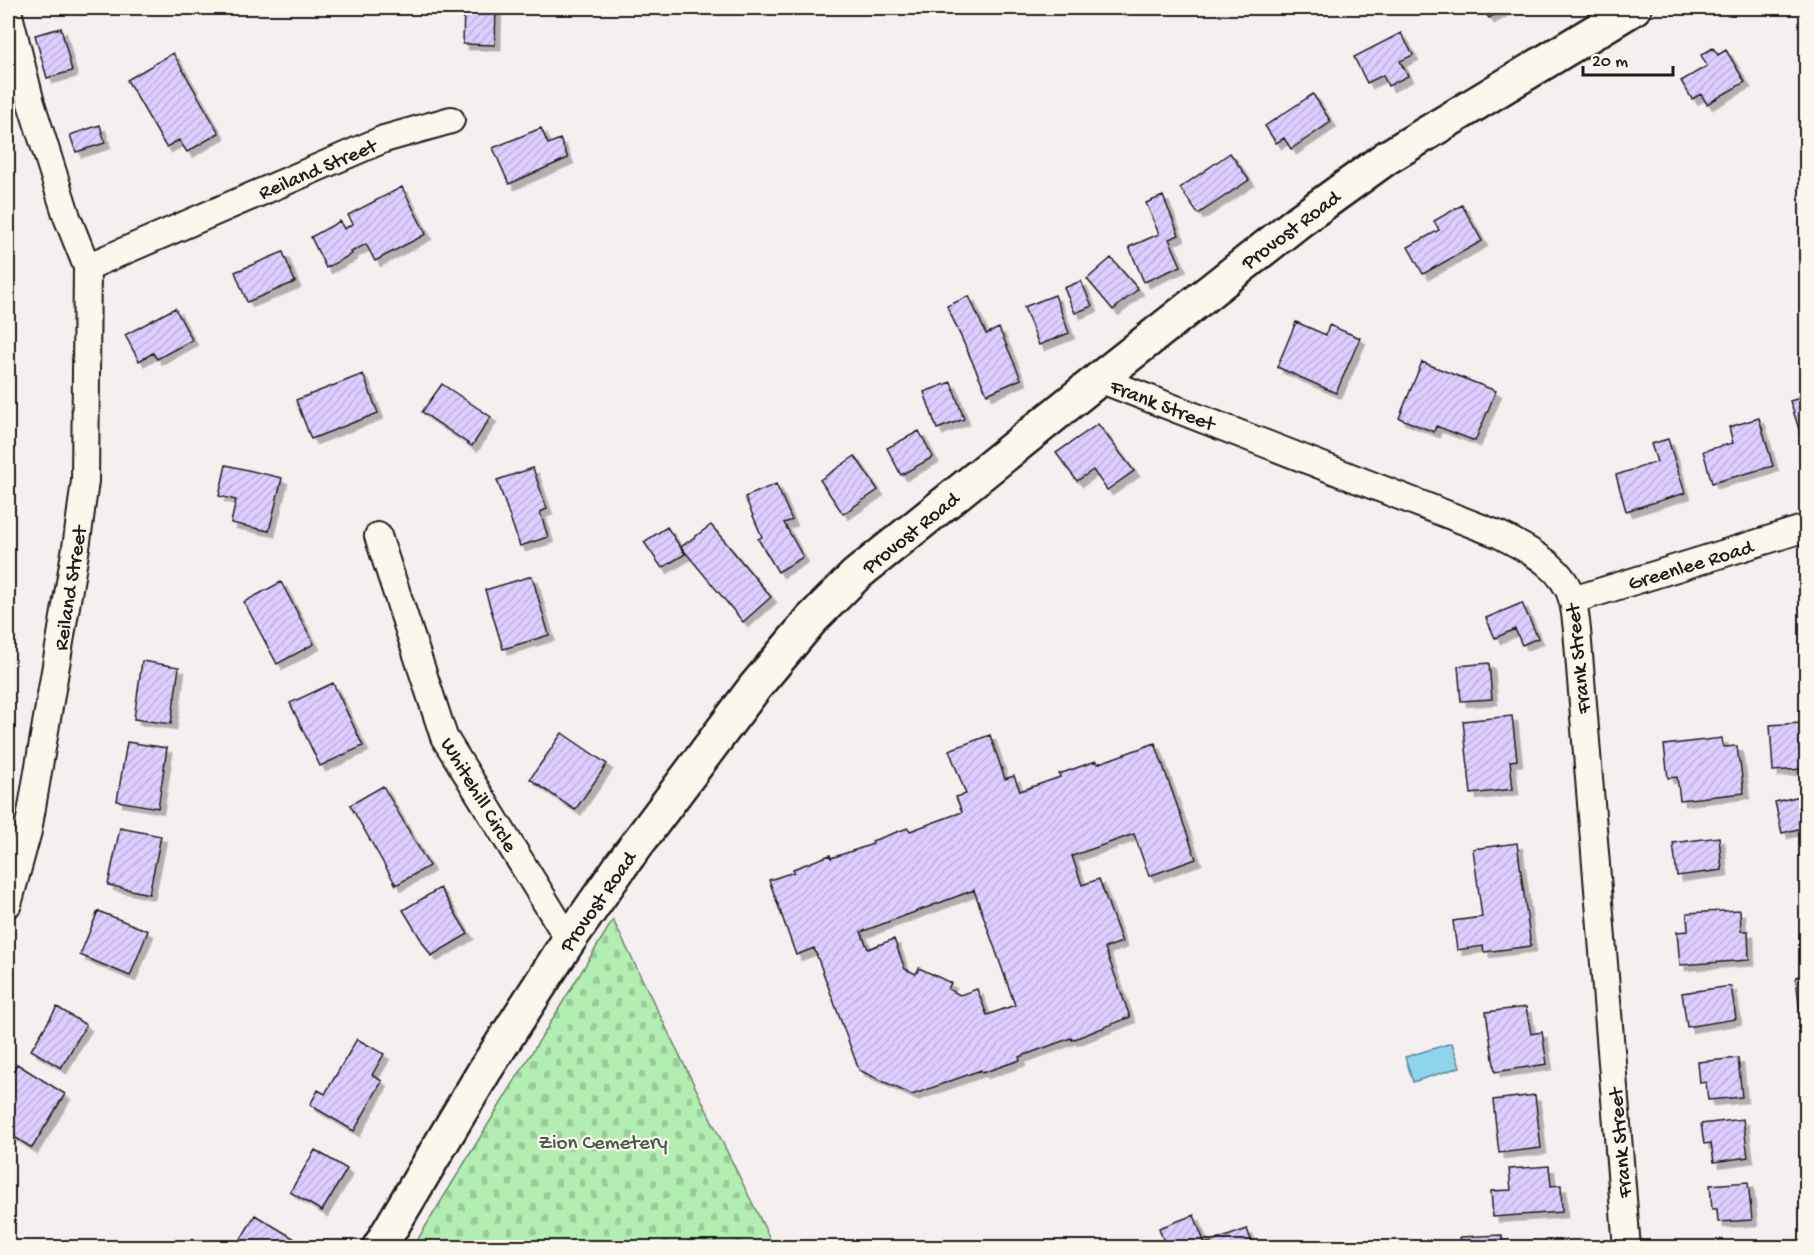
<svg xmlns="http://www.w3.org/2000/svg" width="1814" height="1255" viewBox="0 0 1814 1255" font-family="'Gochi Hand',sans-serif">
<defs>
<pattern id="cemetery-stones" width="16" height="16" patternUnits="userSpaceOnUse" patternTransform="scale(1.5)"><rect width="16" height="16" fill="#b2edb1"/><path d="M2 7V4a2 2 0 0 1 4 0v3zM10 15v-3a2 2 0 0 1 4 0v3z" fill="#98cb98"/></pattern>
<pattern id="building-hatch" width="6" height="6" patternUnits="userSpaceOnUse" patternTransform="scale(1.5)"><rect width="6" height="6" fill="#decdff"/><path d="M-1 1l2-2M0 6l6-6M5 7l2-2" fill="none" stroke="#beafda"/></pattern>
<filter id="shadow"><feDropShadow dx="5.5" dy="5.5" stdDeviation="0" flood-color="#0004"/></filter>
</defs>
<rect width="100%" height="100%" fill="#f5eff0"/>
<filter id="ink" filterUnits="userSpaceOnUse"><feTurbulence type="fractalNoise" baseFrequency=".0167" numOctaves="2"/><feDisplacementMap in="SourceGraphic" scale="12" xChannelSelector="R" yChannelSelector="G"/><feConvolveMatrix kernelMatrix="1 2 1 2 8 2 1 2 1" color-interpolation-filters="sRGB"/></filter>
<g filter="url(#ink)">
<path fill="url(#cemetery-stones)" stroke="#678466" stroke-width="1.5" d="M613,920l161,327h-361z"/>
<path fill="#8cd5ed" stroke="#5f8b99" stroke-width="1.5" d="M1452,1043l8,24 -47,15 -8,-25z"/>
<path fill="url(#building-hatch)" stroke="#1c1c1c" stroke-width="1.5" fill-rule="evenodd" filter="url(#shadow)" d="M464,8h32l-1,37 -32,-1z
M1482,8h24l-17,10z
M61,28l11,43 -25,7 -12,-43z
M1401,33l12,22 -13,6 8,15 -20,10 -5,-11 -16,8 -13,-26z
M1713,48l5,7 8,-5 19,32 -38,22 -6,-10 -9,5 -11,-18 26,-15 -6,-11z
M173,53l46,80 -32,19 -8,-12 -13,7 -39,-67z
M1313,94l18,28 -40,27 -7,-11 -8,5 -11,-17z
M100,125l5,18 -29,9 -6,-17z
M541,128l7,16 12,-5 8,19 -59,26 -16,-36z
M1230,153l19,27 -51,34 -18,-26z
M402,187l24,47 -51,27 -9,-17 -15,8 1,2 -26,14 -15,-31 29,-16 4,8 9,-5 -5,-9z
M1163,196l16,39 -10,4 12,27 -37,16 -15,-35 30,-13 -13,-31z
M1462,205l20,36 -59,33 -15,-27 31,-17 -5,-9z
M283,252l12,30 -48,20 -12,-30z
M1111,258l27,31 -25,21 -26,-31z
M1081,281l11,25 -17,7 -11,-25z
M1055,295l14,38 -30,12 -15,-38z
M969,296l17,38 13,-6 22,51 -34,15 -40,-88z
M175,308l17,32 -35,19 -4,-6 -14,8 -14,-26z
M1296,322l30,13 3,-10 31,13 -24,55 -59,-26z
M1422,362l74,29 -21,50 -39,-15 -2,6 -35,-14z
M363,374l15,39 -67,26 -15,-39z
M951,382l13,37 -27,10 -13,-37z
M442,384l49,33 -19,29 -50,-34z
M1806,396v55l-16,-50z
M1759,418l14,48 -61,17 -9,-32 30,-8 -4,-16z
M1098,424l36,47 -27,19 -14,-20 -16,11 -21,-28z
M919,431l14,26 -32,18 -14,-27z
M1668,439l17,54 -59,18 -10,-36 41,-13 -6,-18z
M855,456l23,34 -35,24 -23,-34z
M226,465l56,13 -13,53 -38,-8 5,-23 -17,-4z
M533,468l14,41 -7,3 8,25 -28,9 -23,-66z
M776,484l16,36 -8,3 19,34 -25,15 -20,-33 4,-2 -17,-40z
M711,525l60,72 -28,25 -62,-75z
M667,527l18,27 -23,14 -18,-26z
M532,576l17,59 -46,14 -18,-59z
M281,582l33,62 -37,20 -33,-62z
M1522,603l16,35 -16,7 -7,-16 -20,9 -9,-20z
M142,661l37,6 -8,57 -37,-5z
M1489,663l3,36 -31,2 -3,-35z
M333,683l30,63 -43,20 -30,-63z
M1512,716l5,44 -7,1 3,28 -42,5 -8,-73z
M1800,723l3,46 -30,2 -3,-46z
M562,733l45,31 -32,46 -45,-31z
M990,735l15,44 9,-3 6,15 40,-14 -1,-3 37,-13 1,3 58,-21 41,116 -47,17 -15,-42 -62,22 10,29 17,-6 23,63 -17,6 25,69 -58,23 -1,-2 -52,19 1,3 -38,13 -1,-3 -69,25 -53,-25 -45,-122 -18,7 -27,-75 25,-8 -1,-3 37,-14 1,3 42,-14 -1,-3 36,-13 2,3 52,-19 -6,-15 10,-3 -17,-44zM974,890l41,115 -28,10 -10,-26 -17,6 -12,-6 3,-6 -32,-15 -3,6 -11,-5 -11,-30 -26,10 -7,-17z
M1722,738l1,9 14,-1 2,16h1l4,31 -64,7 -3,-23 -9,1 -4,-33z
M127,742l40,6 -9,60 -41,-7z
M383,786l46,80 -33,19 -46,-80z
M1804,795l2,10v22l-24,6 -7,-31z
M120,828l41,8 -12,58 -41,-9z
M1719,837l3,33 -45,6 -4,-33z
M1517,843l14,103 -47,6 -1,-6 -26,4 -4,-29 29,-4 -9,-68z
M440,888l28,46 -37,22 -28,-46z
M1740,910l1,21h7l1,29 -69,5 -3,-33 11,-1 -1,-18z
M98,911l50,20 -18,45 -50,-21z
M1806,976v38h-6l-4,-37z
M1731,986l5,33 -49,8 -5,-34z
M57,1007l29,18 -25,43 -30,-18z
M1526,1007l5,27 11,-2 5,32 -52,8 -9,-60z
M357,1039l27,15 -12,21 10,6 -28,50 -44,-26 8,-15 7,4z
M1738,1058l4,39 -34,3 -2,-18 -6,1 -2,-21z
M17,1064l48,30 -33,54 -24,-15v-52z
M1535,1095l6,53 -42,5 -6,-53z
M1743,1119l5,38 -34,5 -3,-19 -7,1 -3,-20z
M315,1150l32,19 -25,42 -32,-19z
M1549,1166l2,20 10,-1 1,27 -69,5 -2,-26 20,-1 -2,-21z
M1748,1182l4,38 -34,2 -1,-13h-5l-2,-24z
M255,1215l53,32 -1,1h-64l-5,-4z
M1194,1215l11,29 42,-15 7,19h-88l-7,-20z
M1502,1235l1,13h-42l-1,-11z
M1753,1242l1,6h-35v-2z"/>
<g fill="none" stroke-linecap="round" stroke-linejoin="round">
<g stroke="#1c1c1c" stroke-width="30">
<path id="minor" d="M87,267l297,-128 67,-19
M1099,379l401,156c29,15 65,32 73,67 2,9 3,19 4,28l50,618
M378,536l66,201 125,203
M1573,600l233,-72
M8,904l20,-73 49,-290 8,-60 2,-214 -20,-50 -36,-114 -22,-88"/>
</g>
<g stroke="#1c1c1c" stroke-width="38">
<path id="tertiary" d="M379,1248l106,-178 84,-130 53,-76 133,-177 56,-67 45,-45 243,-196 200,-158 87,-63 248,-150"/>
</g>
<use href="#minor" stroke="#fbf7ec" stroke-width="26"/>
<use href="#tertiary" stroke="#fbf7ec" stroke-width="33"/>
</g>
</g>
<g text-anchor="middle" stroke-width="4.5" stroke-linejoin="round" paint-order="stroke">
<g font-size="21" fill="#1c1c1c" stroke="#fbf7ec">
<text transform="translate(317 168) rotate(-23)" y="7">Reiland Street</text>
<text transform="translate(1290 229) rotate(-37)" y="7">Provost Road</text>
<text transform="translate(1163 404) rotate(21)" y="7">Frank Street</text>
<text transform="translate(910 532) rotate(-39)" y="7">Provost Road</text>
<text transform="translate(1690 564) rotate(-17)" y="7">Greenlee Road</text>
<text transform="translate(69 588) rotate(-81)" y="7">Reiland Street</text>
<text transform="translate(1577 659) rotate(-96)" y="7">Frank Street</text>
<text transform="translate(480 794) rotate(59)" y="7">Whitehill Circle</text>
<text transform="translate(597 901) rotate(-55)" y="7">Provost Road</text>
<text transform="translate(1619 1143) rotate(-95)" y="7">Frank Street</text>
</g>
<g font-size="21" fill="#495b49" stroke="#fbf7ec">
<text x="603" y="1148">Zion Cemetery</text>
</g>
</g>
<rect width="1814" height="1255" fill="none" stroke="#fbf7ec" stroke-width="30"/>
<rect x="15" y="15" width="1784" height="1225" fill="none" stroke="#1c1c1c" stroke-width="2" filter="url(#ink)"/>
<path d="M1583 66v9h90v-9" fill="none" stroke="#1c1c1c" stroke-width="3"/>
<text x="1592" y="66" font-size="18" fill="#1c1c1c" stroke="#fbf7ec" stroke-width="4.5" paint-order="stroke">20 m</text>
</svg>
